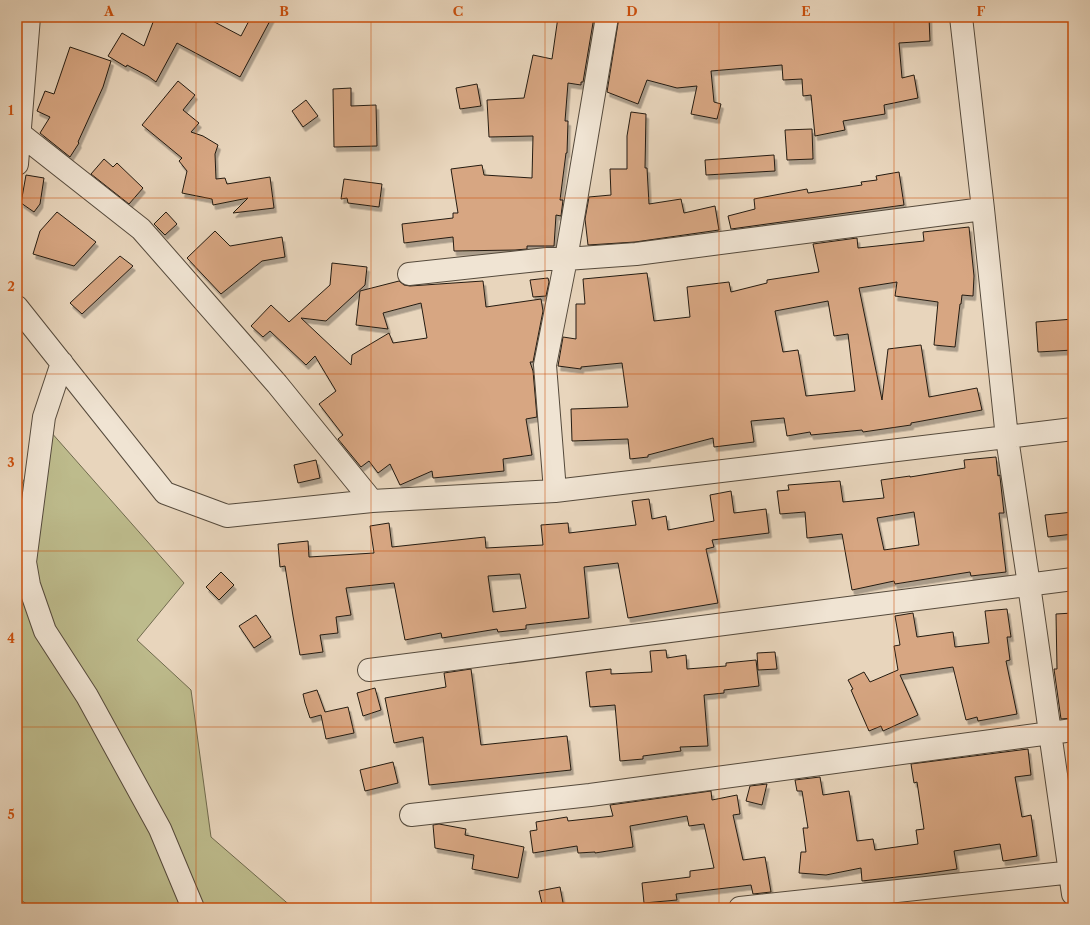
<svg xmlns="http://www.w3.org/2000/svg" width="1090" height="925" viewBox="0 0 1090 925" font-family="'Libre Caslon Text',serif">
<defs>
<filter id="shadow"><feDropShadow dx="2.5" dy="4.5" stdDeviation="0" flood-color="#0004"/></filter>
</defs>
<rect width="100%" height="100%" fill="#e8d5bc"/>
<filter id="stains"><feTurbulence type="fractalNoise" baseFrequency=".005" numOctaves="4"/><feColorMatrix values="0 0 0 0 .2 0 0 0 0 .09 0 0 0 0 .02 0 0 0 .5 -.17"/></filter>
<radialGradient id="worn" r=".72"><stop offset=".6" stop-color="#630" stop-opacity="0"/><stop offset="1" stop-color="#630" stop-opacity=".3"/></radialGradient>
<path fill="#bdbb8c" stroke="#706b4e" d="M50,431l134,152 -47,57 54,50 20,147 82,71h-261l-15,-11v-404z"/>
<path fill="#d7a682" stroke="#241b11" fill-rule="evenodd" filter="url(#shadow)" d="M155,17h50l36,19 10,-19h21l-32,60 -63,-34 -21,39 -8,-6 -21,-11 -1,2 -18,-11 14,-23 22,13z
M558,17h36l-11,65h-2v3l-13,-2 -3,38h3l-1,32h-1l-6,47h3l-2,16 -5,-1 -2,31h-27v3l-12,1 -61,1 -1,-14 -49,6 -2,-19 51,-6v-5h5l-7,-44 31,-4 2,10 48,3 1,-42 -44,1 -2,-37 37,-2 9,-43 19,4z
M619,17h68l35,3v-2h23v-1h184l1,24 -31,2 3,35 12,-3 4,23 -34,7 1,9 -42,7 2,9 -30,6 -4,-41 -8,1 -1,-17 -19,1 -1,-15 -71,6 3,31 7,2 -4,15 -26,-5 6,-28 -20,2 -30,-8 -9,24 -31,-12z
M70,47l41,14 -8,26 -25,55 1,1 -9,14 -30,-24 10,-16 -13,-6 8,-20 9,3z
M178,81l17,14 -12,15 16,13 -8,9 12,4 15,9 -3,9 1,25 9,-1 2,6 43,-7 4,31 -41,5 15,-15 -35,7 -1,-6 -30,-6 5,-22 -8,-10 3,-3 -40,-33z
M477,84l4,22 -21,3 -4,-21z
M351,88v18l25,-1 1,41 -43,1 -1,-58z
M306,100l12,16 -15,11 -11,-16z
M631,112l15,2 -1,54h2l2,36 32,-5 3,14 31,-7 4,24 -84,12 -47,3 -3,-26 4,-22 22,-2 -1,-26h17v-33z
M812,129l1,30 -26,1 -2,-30z
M774,155l1,16 -69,4 -1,-15z
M104,159l9,8 4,-4 26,25 -14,16 -38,-30z
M899,172l5,33 -173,24 -3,-13 27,-7 -1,-10 53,-10 1,4 54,-8 -1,-3 16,-2 -1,-4z
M26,175l18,3 -4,26 -6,8 -13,-9z
M344,179l38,5 -3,23 -31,-4 -1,-5 -6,1z
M57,212l39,30 -22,24 -41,-12 7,-23z
M166,212l11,12 -12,11 -11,-11z
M969,227l5,49 -1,20 -11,-1 -1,9h-1l-5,43 -21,-2 4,-43 -43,-6 2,-14 -38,6 23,112 6,-51 33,-4 8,52 48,-9 5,22 -71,13v2l-48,7 -1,-2 -51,5 -1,-3 -23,4 -3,-18 -33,3 3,21 -40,5 -1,-9 -65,17v2l-18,2 -2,-20 -56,2 -1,-32 57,-2 -6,-44 -41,4v2l-23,-3 5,-29 13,2v-35h9l-2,-25 64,-6 7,48 36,-4 -3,-30 42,-5 2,10 36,-9v-3l52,-8 -6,-28 44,-6 1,10 66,-7 -1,-9zM828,301l6,35 14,-2 7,57 -49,5 -8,-46 -15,2 -8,-41z
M215,231l15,15 52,-9 3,20 -23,4 -41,33 -34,-36z
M120,256l13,10 -51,48 -12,-11z
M332,263l35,4 -2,18 -39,36 -25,-3 50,47 1,-10 37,-22 4,10 34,-5 -6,-35 -38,10 5,16 -32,-4 4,-34 39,-10 5,4 6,1 73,-5 3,26 55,-8 2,12 -10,51h-3l3,9 4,46 -11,2 6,36 -29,4 1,12 -71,7 -1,-7 -32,14 -10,-21 -12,9 -9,-12 -8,6 -23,-28 5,-4 -24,-31 17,-13 -21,-35 -9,9 -36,-34 -7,6 -12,-11 20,-21 18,17 41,-37z
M548,278l1,4 -3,14 -13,1 -3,-17z
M1073,319v31l-35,2 -2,-30z
M996,457l2,19 2,-1v2l4,36h-5l7,59 -35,4 -1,-4 -75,12 -1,-3 -42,9 -10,-56 -35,4 -2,-26 -25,2 -3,-23 12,-1 -1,-5 52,-4 3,21 41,-4 -3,-18 29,-4v1l55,-9 -1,-8zM914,512l5,33 -35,5 -7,-32z
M316,460l4,18 -22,5 -4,-18z
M731,491l3,22 32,-4 3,24 -57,7 2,7 -8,2 12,54 -90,15 -10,-55 -34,4 5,51 -63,7v4l-28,3 -1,-3 -55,9 -1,-5 -36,7 -11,-57 -48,5 5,27 -15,2 2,16 -18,2 3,17 -23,3 -7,-39 -8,-50 -5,1 -2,-23 30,-3 1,16 65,-4 -4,-27 19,-3 3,24 93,-10 1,11 57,-3 -2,-20 27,-2 1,10 67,-8 -4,-24 17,-2 3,20 14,-3 2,14 46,-9 -4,-26zM520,574l6,34 -33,4 -5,-36z
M1073,512v22l-25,3 -3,-22z
M221,572l13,13 -15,15 -13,-13z
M1007,609l4,28h-4l3,23 -4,1 11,53 -39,7 -1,-4 -11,3 -13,-53 -53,8 18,40 -35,16 -2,-5 -12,5 -18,-41 2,-1 -5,-9 16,-8 6,10 28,-12 -4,-24 6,-1 -5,-29 18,-3 4,24 36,-5 2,15 34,-4 -4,-32z
M1073,613v105l-12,1 -7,-50h3l-1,-55z
M256,615l15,22 -17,11 -15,-22z
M666,650l1,8 19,-3 1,14 39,-3v-3l30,-3 3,26 -35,4v3l-20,2 4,51 -28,1 1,4 -38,5v3l-23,2 -5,-56 -25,2 -4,-35 25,-3v5l41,-2 -2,-21z
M775,652l2,17 -19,1 -1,-17z
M471,669l10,76 86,-9 4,34 -142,15 -6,-48 -29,6 -9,-45 61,-11 -2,-14z
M375,688l6,22 -18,6 -6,-23z
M317,690l8,22 23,-5 6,26 -28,6 -5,-24 -11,3 -5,-15 -2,-9z
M1028,749l3,26 -16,2 7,40 9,-2 6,41 -34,5 -3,-17 -46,7 3,18 -34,5 -61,7 -1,-13 -35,7 -27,-2 2,-21h5l-3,-24h5l-6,-37h-5l-2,-11 25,-3 3,18 26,-4 8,50 16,-2 2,11 43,-6 -2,-14 8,-1 -7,-47 -3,1 -3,-19z
M393,762l5,21 -33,8 -5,-21z
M767,784l-5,21 -16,-4 4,-15z
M711,791l1,9 25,-5 3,19 -7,1 10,45 22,-3 6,35 -18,2 -2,-9 -75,9 1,6 -33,3 -2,-20 48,-6v-6l24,-3 -10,-44 -15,2 -2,-10 -57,10 3,21 -38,6v-1l-17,1 -1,-7 -44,7 -3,-22 7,-1 -1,-8 31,-5 1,4 45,-5 -3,-11z
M439,824l27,5 -1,6 59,12 -6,31 -46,-9 2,-14 -39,-7 -2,-23z
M560,887l4,21h-21l-4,-17z"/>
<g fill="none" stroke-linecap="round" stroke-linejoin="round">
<g stroke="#554a3c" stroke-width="24">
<path id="minor" d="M961,17l22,192 24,229 22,147 44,309
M19,133l122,96 136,155 95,117
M17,164l12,-147
M409,274l138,-15h19l70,-5 347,-45
M17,307l148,186 62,23 145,-15 183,-10 518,-62
M62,363l-18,54 -19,145 4,23 16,46 42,65 73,133 33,79
M555,491l-10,-126 21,-106 41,-242
M369,670l704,-91
M411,815l179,-20 483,-65
M740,908l333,-36"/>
</g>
<use href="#minor" stroke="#f0e4d3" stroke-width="22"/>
</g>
<path fill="none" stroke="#cb500d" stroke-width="1" stroke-opacity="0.55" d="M196,17v891M371,17v891M545,17v891M719,17v891M894,17v891M17,198h1056M17,374h1056M17,551h1056M17,727h1056"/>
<rect width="1090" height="925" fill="none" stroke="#e8d5bc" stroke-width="44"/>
<rect x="22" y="22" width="1046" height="881" fill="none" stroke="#cb500d" stroke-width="1.5"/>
<g font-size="13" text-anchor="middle" font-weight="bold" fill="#cb500d">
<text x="109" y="16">A</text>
<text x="284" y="16">B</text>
<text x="458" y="16">C</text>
<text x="632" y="16">D</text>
<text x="806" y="16">E</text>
<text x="981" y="16">F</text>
<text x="11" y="115">1</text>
<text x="11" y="291">2</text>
<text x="11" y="467">3</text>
<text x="11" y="643">4</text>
<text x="11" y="819">5</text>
</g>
<rect width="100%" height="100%" filter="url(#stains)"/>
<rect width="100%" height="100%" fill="url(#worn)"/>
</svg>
